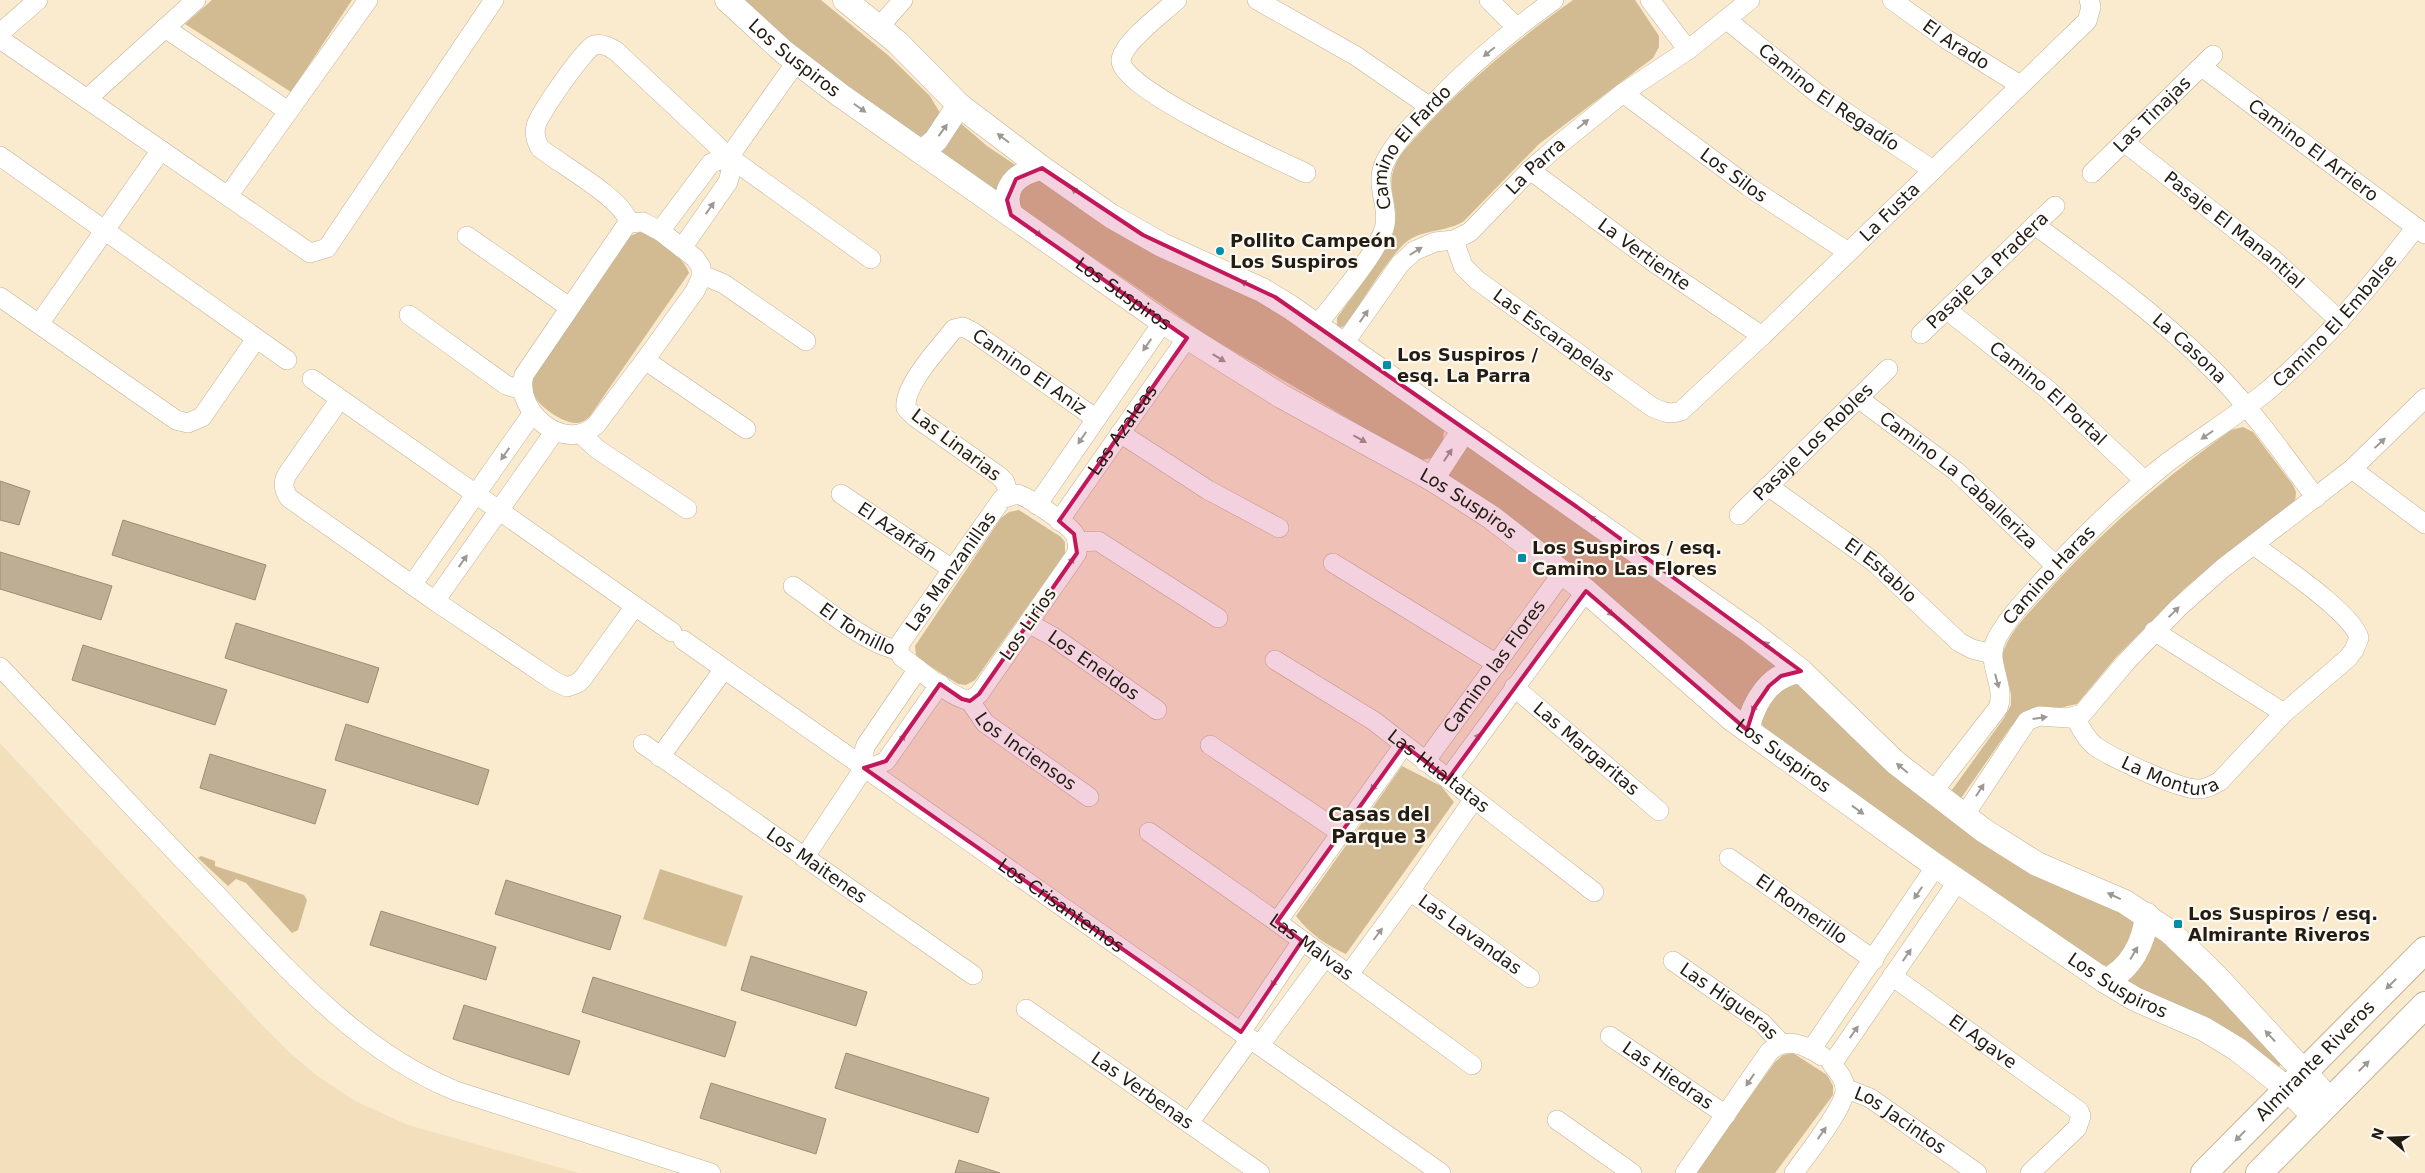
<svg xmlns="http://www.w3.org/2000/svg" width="2425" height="1173" viewBox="0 0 2425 1173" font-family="'DejaVu Sans',sans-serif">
<rect width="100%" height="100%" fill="#faeace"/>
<path fill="#f3dfbc" d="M0,743l263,283 26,26 27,23 39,26 53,24 171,48h-579z"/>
<path fill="#d2bb92" d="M212,0h140l-61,92 -106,-68z
M740,0h81l68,56 41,40 10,17c-6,12 -10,25 -25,23l-65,-41z
M1573,0h62l24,36v11l-6,11 -114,86 -75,77c-17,11 -38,8 -55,19 -18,12 -49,65 -63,85l-6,3 -3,-1v-9c13,-19 53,-69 57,-89 7,-32 -14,-40 7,-75 50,-59 109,-109 172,-154z
M958,121l29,25 33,22 -20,30 -68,-49z
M1031,176l246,134 167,120 -1,11 -11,17 -10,2 -56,-31 -158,-93 -183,-125 -4,-4 -9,-16z
M640,232c17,2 44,26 49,41l-99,143c-4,4 -8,7 -14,7 -14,0 -40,-18 -44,-32 -1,-4 0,-9 -1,-12l99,-143z
M2243,427l10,5 40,53 3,7 -1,10 -71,53 -39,33 -68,68 -40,48 -18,4 -18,-2 -17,6 -14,16 -51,73 -10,-7 55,-76 7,-13v-11l-9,-38c6,-23 25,-41 41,-59 52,-60 110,-109 173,-156l15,-11z
M1465,445l297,209 15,13 -36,45 -183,-158 -61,-46 -53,-34z
M1019,510l42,27 4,5v12l-90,126 -9,5 -8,-1 -39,-25 -3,-4 -1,-9 86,-128 8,-6z
M1795,683l5,2 118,109 62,47 127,63 26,15 3,7 -14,31 -15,9 -13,-4 -327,-230c-13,-13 0,-27 7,-41z
M1402,766l39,20 13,16 -108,152c-20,-9 -36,-20 -50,-38z
M201,856l14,5v5l89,29 3,5 -9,30 -6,3 -46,-50 -10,-4 -8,7 -30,-28z
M660,869l83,27 -17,51 -83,-28z
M2154,934l39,33 89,97 -5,4 -153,-89z
M1793,1053l34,22 6,11v9l-58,78h-80l80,-111 8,-7z"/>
<path fill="#beae93" stroke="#9c8d73" d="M0,481l30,10 -11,34 -19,-5z
M123,520l143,45 -11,35 -143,-45z
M0,552l112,34 -11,34 -101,-31z
M236,623l143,45 -11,35 -143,-45z
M83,645l144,45 -12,35 -143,-45z
M346,724l143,46 -11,35 -143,-45z
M210,754l116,36 -11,34 -115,-36z
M506,880l115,36 -11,34 -115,-36z
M381,911l115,36 -10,33 -116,-35z
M751,956l116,36 -11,34 -115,-36z
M593,977l143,45 -11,35 -143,-45z
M464,1005l116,36 -11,34 -116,-36z
M846,1053l143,45 -11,35 -143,-45z
M711,1083l115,36 -10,35 -116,-36z
M959,1160l41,13h-45z"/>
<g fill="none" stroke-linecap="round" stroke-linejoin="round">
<g stroke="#c1b297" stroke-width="20">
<g id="minor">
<path d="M1177,0c-14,13 -54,42 -56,60 -3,28 157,100 185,113"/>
<path d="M1257,0l99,56 74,51"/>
<path d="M1489,0l28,28"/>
<path d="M1650,0l38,50"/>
<path id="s1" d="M1892,0l54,39 74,46"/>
<path id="s2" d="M1727,20l91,74 115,76"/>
<path d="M879,27l24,-27"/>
<path d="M165,28l123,83"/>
<path d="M0,33l38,-33"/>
<path d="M0,39l310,214 17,-5 167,-248"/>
<path id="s3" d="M2202,67l223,167"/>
<path id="s4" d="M1623,93l126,94 99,65"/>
<path d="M87,99l109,-99"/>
<path id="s5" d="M2124,142l149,117 67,62"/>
<path d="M0,156l287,204"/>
<path id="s6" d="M1530,170l126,94 106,72"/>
<path id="s7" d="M2092,173l121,-118"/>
<path d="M228,196l140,-196"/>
<path d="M643,222l17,9 35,27 6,9v11l-6,13 -50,69 -49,65c-31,29 -82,-13 -72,-50l101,-148 4,-4z"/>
<path d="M629,223c-6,-25 -68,-58 -89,-75 -4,-7 -6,-14 -4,-22 2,-11 49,-78 58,-81 9,-2 15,2 22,6l113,106 142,102"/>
<path id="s8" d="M2035,225c65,48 131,96 187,154 35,37 64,79 94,119"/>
<path d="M660,231l51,-68 18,-6 68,-96"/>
<path d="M467,236l102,71"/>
<path id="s9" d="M1454,240l9,26 14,14 175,127c11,5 18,8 29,4l81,-75 325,-315 4,-14 -2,-7"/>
<path d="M682,248l46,-66 3,-11 -2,-14"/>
<path d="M701,278h9l14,6 82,57"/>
<path d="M0,297l176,123 12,3 14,-6 54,-78"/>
<path id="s10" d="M1947,310l100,79 98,92"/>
<path d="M409,315l97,70 16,5"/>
<path d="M39,324l122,-174"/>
<path id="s11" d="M1317,325c16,-21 64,-76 68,-100 4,-21 -11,-41 0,-63 10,-20 27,-37 43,-53 38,-40 81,-77 126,-109"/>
<path id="s12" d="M1921,334l134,-128"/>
<path id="s13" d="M1343,345l57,-81 14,-13 21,-9 19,-2 16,-8 60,-62 31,-27 62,-50 65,-43 62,-50"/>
<path d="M645,360l101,69"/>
<path d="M312,379l360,253"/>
<path id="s14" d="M1858,398l99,74 99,94"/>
<path d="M340,399l-52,74c-6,9 -5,16 1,25l146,103 119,80 13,6 11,-4 5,-5 52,-72"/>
<path d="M1120,433l88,57 71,38"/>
<path d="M581,434l16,15 90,60"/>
<path d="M2352,469l73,55"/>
<path id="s15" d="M1768,486l106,76 85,80 13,7 20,5"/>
<path id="s16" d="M841,494l111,75"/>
<path id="s17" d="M1009,496l-4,-14 -6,-6 -84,-59 -9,-9c-3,-22 34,-61 48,-79l9,-2 10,5 122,86"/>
<path d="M1037,505l126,-183"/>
<path id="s18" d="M1739,515l149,-146"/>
<path id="s19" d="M1059,521l128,-183"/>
<path d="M1077,542l21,-1 120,77"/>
<path d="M1333,563l164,101"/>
<path d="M412,585l120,-171"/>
<path id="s20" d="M793,586c28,19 74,59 105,64"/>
<path d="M435,601l120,-170"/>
<path id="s21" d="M1028,623l24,13 105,74"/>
<path d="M2154,631l130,82"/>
<path id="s22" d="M683,640l758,533"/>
<path id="s23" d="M898,650l3,-8 101,-143 15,-5c12,3 50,30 57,39 4,6 4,13 3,20l-98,141 -9,7"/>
<path d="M898,650l4,7c18,13 46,39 68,44"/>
<path id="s24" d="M1275,660l99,61 220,171"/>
<path d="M0,667c72,75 143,152 216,227 71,75 142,157 240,197l255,82"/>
<path id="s25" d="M1514,687l145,124"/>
<path id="s26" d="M970,701l15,22 104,74"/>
<path id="s27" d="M2075,717c5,10 11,22 20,29 15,11 86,44 103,43 9,0 15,-4 22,-8l64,-68 64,-55 6,-8 5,-12c-7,-26 -82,-75 -105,-93"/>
<path id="s28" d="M643,744l330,231"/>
<path d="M1210,745l130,87"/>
<path d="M660,757l64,-88"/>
<path id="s29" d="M1425,762l138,-190"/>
<path d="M864,768l10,-1 12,-6 54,-77"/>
<path d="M1448,779l138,-188"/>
<path id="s30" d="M1932,793l66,-85c9,-23 -14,-46 -1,-70 12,-22 31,-41 47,-59 38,-42 79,-82 124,-117 32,-24 67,-45 98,-70 58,-49 104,-105 150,-165"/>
<path d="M1964,816l63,-95 12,-5 29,2 14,-4 44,-52 52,-54 45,-40 129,-99 73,-71"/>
<path id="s31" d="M1149,832l128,90 195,143"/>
<path d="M804,858l60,-90v-17l2,-6 52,-76"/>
<path id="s32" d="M1729,858l145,102"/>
<path id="s33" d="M1410,891l120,87"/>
<path d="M1277,922l127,-177"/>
<path id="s34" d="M1673,961l89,62 19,20"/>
<path d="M1349,974l61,-83 64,-92"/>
<path id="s35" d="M1892,976l187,135 2,5 -4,12 -47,45"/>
<path id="s36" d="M1026,1009l234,164"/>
<path d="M1241,1032l61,-91"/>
<path id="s37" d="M1610,1036l116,79"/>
<path d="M1260,1045l65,-88"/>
<path d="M1811,1050l125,-184"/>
<path id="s38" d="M1845,1088l25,10 107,75"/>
<path d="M1557,1120l75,53"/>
<path d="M1189,1123l61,-84"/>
<path d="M1685,1173l84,-121c17,-16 36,-7 53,4"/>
<path d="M1794,1173c11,-16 54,-69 51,-86 -1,-9 -8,-16 -13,-23l126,-183"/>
</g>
</g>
<g stroke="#c1b297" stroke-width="25">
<g id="tertiary">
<path id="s39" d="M727,0l57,52 56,43 323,227 118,74 151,83 59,38 95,74 146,128 204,147 169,115 30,18 69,30 33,20 49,39 28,28"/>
<path d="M845,0l53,43 61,62 83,63 69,48 51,29 100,45 28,17 461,325 50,39 95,92 87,67 54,34 88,38 45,30 44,42 116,126"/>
<path d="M923,152l13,-12 23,-35"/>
<path d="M1011,215c-11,-27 5,-42 31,-47"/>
<path d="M1432,479l32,-49"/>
<path d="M1747,730c7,-28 22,-56 54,-59"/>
<path d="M2105,981c26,-12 39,-38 42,-66"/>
</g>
</g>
<g stroke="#c1b297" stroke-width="28">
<g id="secondary">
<path id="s40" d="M2204,1173l221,-223"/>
<path d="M2259,1173l166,-168"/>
</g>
</g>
<use href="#minor" stroke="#fff" stroke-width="19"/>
<use href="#tertiary" stroke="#fff" stroke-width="24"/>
<use href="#secondary" stroke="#fff" stroke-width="26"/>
</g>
<defs><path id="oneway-solid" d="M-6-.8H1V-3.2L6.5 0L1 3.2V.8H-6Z" transform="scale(1.25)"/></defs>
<g fill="#9c9994">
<use href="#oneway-solid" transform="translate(1489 52) rotate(141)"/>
<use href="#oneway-solid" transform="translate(860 108) rotate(35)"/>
<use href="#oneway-solid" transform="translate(1583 124) rotate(-39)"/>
<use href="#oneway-solid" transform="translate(943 130) rotate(-54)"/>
<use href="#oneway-solid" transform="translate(1003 138) rotate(-143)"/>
<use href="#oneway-solid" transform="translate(1077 192) rotate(-145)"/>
<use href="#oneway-solid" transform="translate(710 208) rotate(-55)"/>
<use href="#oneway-solid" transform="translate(1036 232) rotate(35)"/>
<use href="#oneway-solid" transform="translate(1416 251) rotate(-32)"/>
<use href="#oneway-solid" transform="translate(1247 284) rotate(-156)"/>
<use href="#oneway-solid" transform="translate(1364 316) rotate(-55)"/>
<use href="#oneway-solid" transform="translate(1147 345) rotate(125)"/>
<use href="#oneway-solid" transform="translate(1219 358) rotate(31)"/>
<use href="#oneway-solid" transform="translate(2207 435) rotate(145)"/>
<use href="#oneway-solid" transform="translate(1082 438) rotate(124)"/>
<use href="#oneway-solid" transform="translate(1360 439) rotate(29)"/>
<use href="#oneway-solid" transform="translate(2380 443) rotate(-43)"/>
<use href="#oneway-solid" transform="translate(505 454) rotate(125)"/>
<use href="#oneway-solid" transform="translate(1448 455) rotate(-56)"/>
<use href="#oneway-solid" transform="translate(1595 520) rotate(-145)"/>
<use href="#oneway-solid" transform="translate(463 561) rotate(-55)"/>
<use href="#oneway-solid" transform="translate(1070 563) rotate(-55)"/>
<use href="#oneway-solid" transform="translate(1608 611) rotate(42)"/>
<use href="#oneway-solid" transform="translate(2174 612) rotate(-44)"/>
<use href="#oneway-solid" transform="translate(1769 646) rotate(-142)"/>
<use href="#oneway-solid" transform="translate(1997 681) rotate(75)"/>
<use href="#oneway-solid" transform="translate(1755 706) rotate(117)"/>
<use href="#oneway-solid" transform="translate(2040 718) rotate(-8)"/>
<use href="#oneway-solid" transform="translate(1476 739) rotate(-54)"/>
<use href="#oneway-solid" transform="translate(901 740) rotate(-55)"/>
<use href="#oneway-solid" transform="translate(1902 768) rotate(-140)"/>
<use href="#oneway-solid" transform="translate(1375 785) rotate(127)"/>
<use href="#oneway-solid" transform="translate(1980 790) rotate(-57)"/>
<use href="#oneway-solid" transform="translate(1858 810) rotate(36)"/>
<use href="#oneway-solid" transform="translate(1918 893) rotate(124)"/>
<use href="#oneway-solid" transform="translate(2114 896) rotate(-155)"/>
<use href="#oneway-solid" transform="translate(1378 934) rotate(-53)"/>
<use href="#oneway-solid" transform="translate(2134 953) rotate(-59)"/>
<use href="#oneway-solid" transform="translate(1907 955) rotate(-55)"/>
<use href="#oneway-solid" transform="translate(1275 981) rotate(124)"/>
<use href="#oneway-solid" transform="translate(2391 984) rotate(135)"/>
<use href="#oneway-solid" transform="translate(1854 1032) rotate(-55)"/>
<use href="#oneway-solid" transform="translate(2270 1036) rotate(-133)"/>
<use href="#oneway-solid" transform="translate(2364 1066) rotate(-45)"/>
<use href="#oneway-solid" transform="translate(1750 1080) rotate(124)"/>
<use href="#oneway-solid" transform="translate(1822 1133) rotate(-55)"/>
<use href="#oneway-solid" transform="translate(2240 1136) rotate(134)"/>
</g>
<path fill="#c2185b" fill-opacity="0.2" stroke="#c2185b" stroke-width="4" stroke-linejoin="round" d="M1042,168l101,67 132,62 302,210 224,164 -20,5 -12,10 -15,22 -7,22 -161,-139 -138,188 -44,-34 -127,177 25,19 -61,91 -377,-264 22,-7 54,-77 22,15 8,2 9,-7 98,-141 -3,-19 -15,-13 128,-183 -176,-123 -4,-15 9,-21z"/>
<g fill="#008daa" stroke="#fcf9f3" stroke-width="2">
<circle cx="1220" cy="251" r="5"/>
<rect x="1382" y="360" width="10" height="10" rx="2.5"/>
<rect x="1517" y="553" width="10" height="10" rx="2.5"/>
<rect x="2173" y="919" width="10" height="10" rx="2.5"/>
</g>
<g text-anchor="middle" stroke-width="4.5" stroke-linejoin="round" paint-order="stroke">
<g font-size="18" fill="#221c12" stroke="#fcf9f3">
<text dy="6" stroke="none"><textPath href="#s1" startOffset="78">El Arado</textPath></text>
<text dy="6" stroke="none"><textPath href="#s39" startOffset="89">Los Suspiros</textPath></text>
<text dy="6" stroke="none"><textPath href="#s2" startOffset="128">Camino El Regadío</textPath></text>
<text dy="6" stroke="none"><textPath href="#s7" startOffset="84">Las Tinajas</textPath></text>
<text dy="6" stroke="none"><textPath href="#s11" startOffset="210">Camino El Fardo</textPath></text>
<text dy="6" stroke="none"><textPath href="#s3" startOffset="139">Camino El Arriero</textPath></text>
<text dy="6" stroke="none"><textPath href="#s13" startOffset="271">La Parra</textPath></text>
<text dy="6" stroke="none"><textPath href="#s4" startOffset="138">Los Silos</textPath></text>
<text dy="6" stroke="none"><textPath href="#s9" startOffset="582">La Fusta</textPath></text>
<text dy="6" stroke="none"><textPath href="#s5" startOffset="141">Pasaje El Manantial</textPath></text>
<text dy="6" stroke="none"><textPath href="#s6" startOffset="142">La Vertiente</textPath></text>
<text dy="6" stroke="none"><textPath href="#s12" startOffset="92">Pasaje La Pradera</textPath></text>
<text dy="6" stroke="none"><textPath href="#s39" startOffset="494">Los Suspiros</textPath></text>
<text dy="6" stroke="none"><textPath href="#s30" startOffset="645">Camino El Embalse</textPath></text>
<text dy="6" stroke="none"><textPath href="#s9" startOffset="142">Las Escarapelas</textPath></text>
<text dy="6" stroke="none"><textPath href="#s8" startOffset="198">La Casona</textPath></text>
<text dy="6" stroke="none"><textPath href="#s17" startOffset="322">Camino El Aniz</textPath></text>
<text dy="6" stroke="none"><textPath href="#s10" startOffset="131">Camino El Portal</textPath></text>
<text dy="6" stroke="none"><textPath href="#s19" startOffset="111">Las Azaleas</textPath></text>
<text dy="6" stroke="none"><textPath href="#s18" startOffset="104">Pasaje Los Robles</textPath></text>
<text transform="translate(956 445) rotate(37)" y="6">Las Linarias</text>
<text dy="6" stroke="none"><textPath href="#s14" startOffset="130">Camino La Caballeriza</textPath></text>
<text dy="6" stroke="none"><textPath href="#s39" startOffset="898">Los Suspiros</textPath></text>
<text dy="6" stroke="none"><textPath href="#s16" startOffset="68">El Azafrán</textPath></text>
<text dy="6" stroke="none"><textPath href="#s23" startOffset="95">Las Manzanillas</textPath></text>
<text dy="6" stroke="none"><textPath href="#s15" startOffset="141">El Establo</textPath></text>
<text dy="6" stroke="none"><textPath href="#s30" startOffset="261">Camino Haras</textPath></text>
<text transform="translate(1028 624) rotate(-55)" y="6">Los Lirios</text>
<text dy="6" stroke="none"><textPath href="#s20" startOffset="78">El Tomillo</textPath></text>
<text dy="6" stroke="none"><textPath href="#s21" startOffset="78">Los Eneldos</textPath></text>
<text dy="6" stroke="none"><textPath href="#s29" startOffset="118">Camino las Flores</textPath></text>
<text dy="6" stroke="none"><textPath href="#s25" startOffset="95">Las Margaritas</textPath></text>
<text dy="6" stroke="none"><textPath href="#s26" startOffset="76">Los Inciensos</textPath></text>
<text dy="6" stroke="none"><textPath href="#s39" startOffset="1302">Los Suspiros</textPath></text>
<text dy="6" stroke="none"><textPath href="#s27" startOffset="118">La Montura</textPath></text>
<text dy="6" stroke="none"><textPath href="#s24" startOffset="198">Las Hualtatas</textPath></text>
<text dy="6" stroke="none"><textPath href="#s28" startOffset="212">Los Maitenes</textPath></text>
<text dy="6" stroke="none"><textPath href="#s22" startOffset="462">Los Crisantemos</textPath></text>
<text dy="6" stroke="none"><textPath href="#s32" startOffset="89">El Romerillo</textPath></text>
<text dy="6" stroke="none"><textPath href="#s33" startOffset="74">Las Lavandas</textPath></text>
<text dy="6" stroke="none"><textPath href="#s31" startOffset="199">Las Malvas</textPath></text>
<text dy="6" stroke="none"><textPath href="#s39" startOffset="1708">Los Suspiros</textPath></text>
<text dy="6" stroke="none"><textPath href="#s34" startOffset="69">Las Higueras</textPath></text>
<text dy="6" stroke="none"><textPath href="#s35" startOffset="112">El Agave</textPath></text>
<text dy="6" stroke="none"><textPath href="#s40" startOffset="158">Almirante Riveros</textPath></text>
<text dy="6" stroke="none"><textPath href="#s37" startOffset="70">Las Hiedras</textPath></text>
<text dy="6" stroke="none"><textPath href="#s36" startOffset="142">Las Verbenas</textPath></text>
<text dy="6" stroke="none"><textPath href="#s38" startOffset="64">Los Jacintos</textPath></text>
</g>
<g font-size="18" font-weight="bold" fill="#221c12" stroke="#fcf9f3" text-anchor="start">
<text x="1230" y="247">Pollito Campeón<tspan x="1230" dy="21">Los Suspiros</tspan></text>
<text x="1397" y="361">Los Suspiros /<tspan x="1397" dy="21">esq. La Parra</tspan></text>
<text x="1532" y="554">Los Suspiros / esq.<tspan x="1532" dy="21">Camino Las Flores</tspan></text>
<text x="2188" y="920">Los Suspiros / esq.<tspan x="2188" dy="21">Almirante Riveros</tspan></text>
</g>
<g font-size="19" font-weight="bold" fill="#221c12" stroke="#fcf9f3">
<text x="1379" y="821">Casas del<tspan x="1379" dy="22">Parque 3</tspan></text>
</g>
</g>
<g transform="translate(2390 1138) rotate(289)" stroke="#fcf9f3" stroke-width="4" paint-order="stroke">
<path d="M0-4L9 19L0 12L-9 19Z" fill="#221c12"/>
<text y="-8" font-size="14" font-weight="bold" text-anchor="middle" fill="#221c12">N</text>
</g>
</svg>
